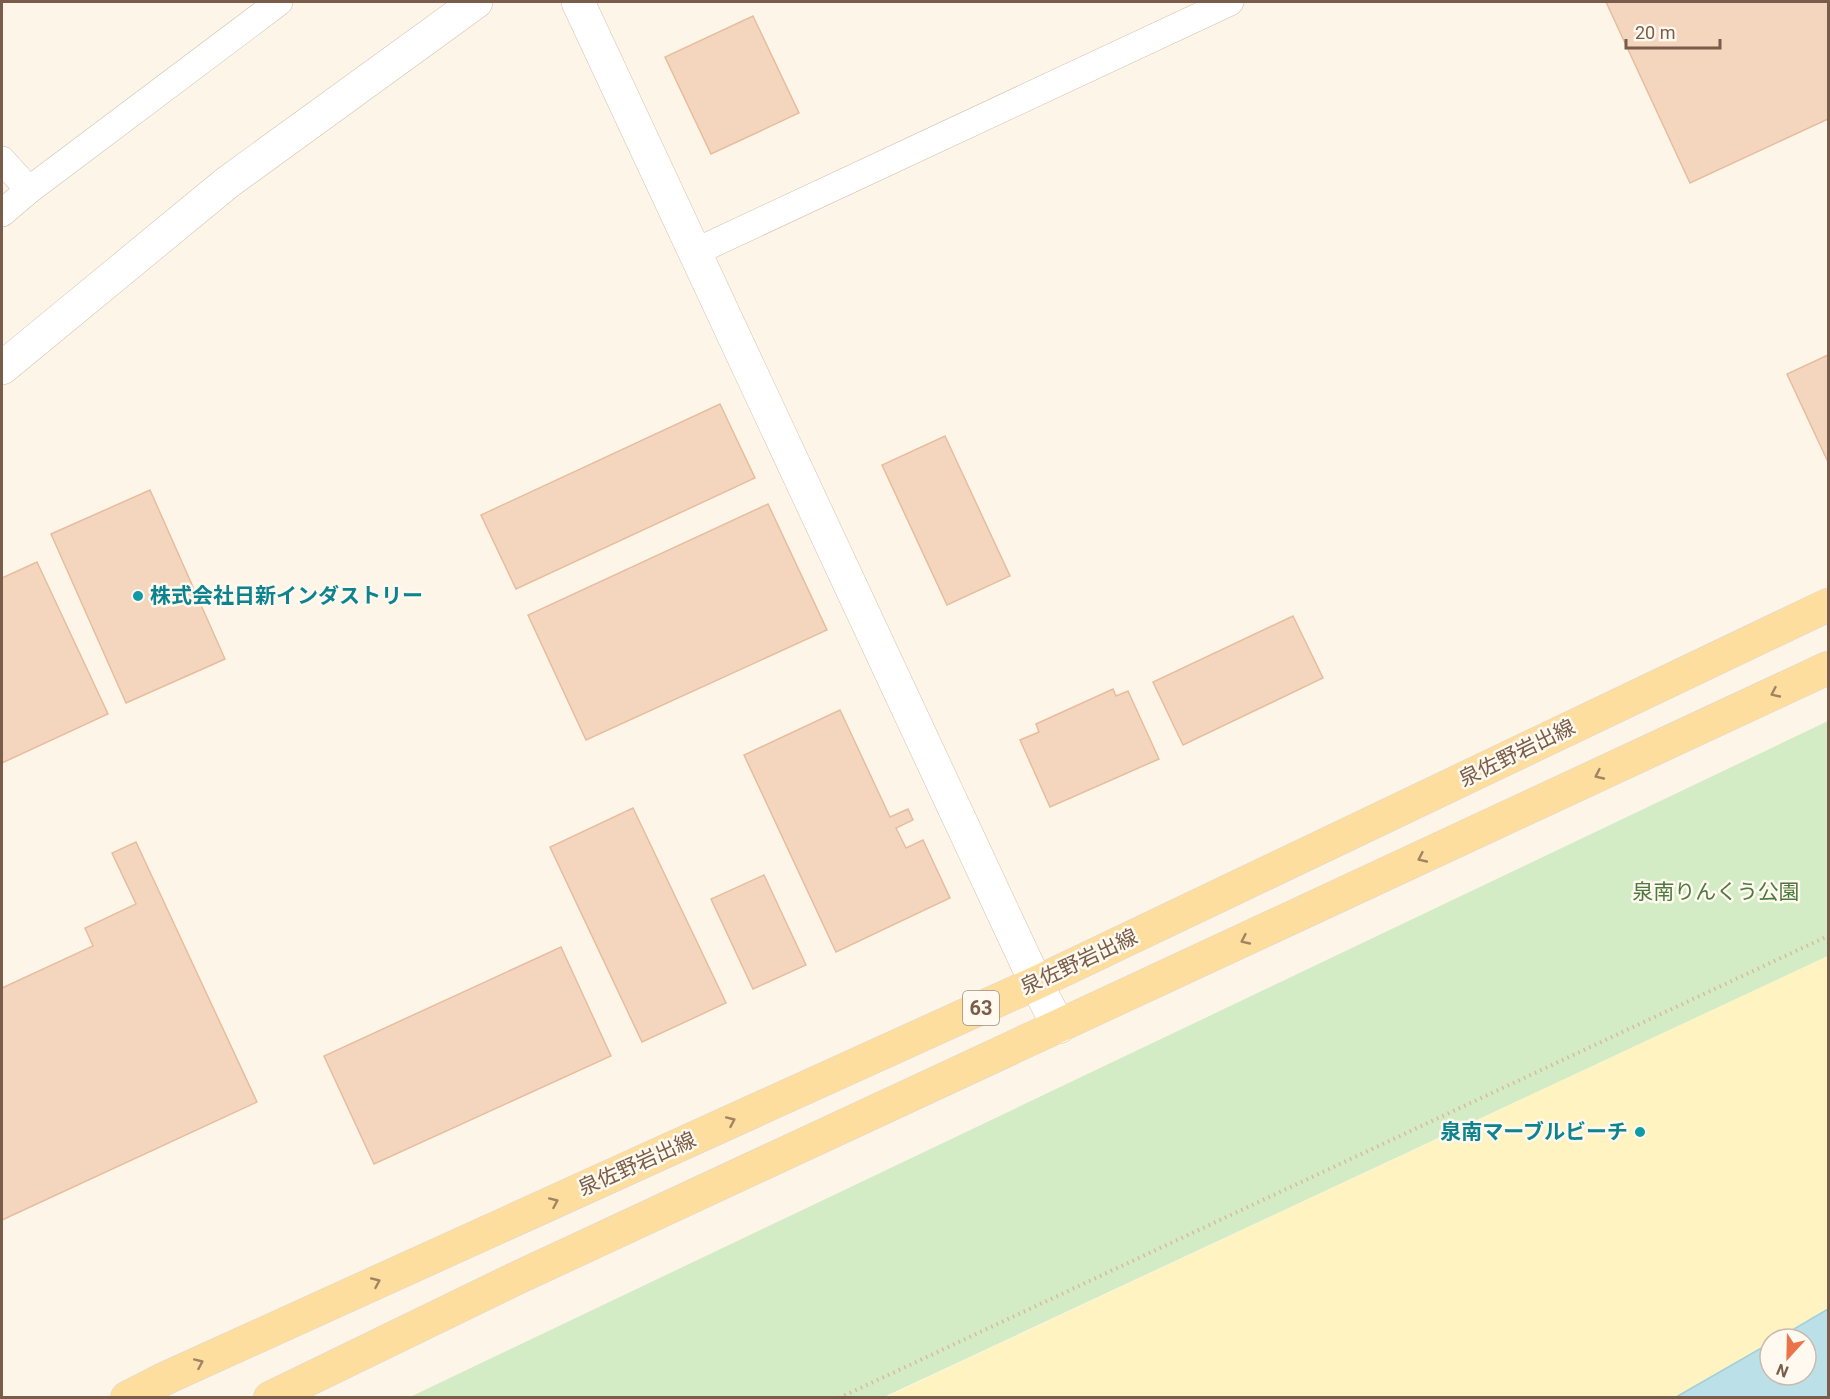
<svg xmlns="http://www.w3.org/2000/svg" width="1830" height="1399" viewBox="0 0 1830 1399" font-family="Roboto,'Noto Sans JP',sans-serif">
<rect width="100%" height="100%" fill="#fdf6e8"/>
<path fill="#d3ecc5" d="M1828,721v235l-944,441h-474z"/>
<path fill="#fef3c1" d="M1828,956v353l-51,30h-7v4l-94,54 -792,1z"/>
<path fill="#bbe0e8" stroke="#a0cfdb" stroke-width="1.5" d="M1828,1309v88h-152l94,-54v32h36v-36h-29z"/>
<path fill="#f4d6be" stroke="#e7bd9e" stroke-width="1.5" d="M1606,2h222v117l-138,64z
M753,16l46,97 -88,41 -46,-97z
M1828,355v107l-41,-88z
M720,404l35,74 -239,111 -35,-74z
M945,436l65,140 -63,29 -65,-140z
M150,490l75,169 -99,44 -75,-169z
M768,504l59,126 -241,110 -58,-125z
M37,562l71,152 -106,49v-185z
M1293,616l30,62 -140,67 -30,-63z
M1113,689l3,7 12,-5 31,68 -109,48 -30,-67 19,-8 -3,-8z
M840,710l50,107 18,-8 5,11 -17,8 10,20 17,-8 27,58 -114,54 -92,-197z
M633,808l93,195 -84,39 -92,-195z
M136,842l121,260 -255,118v-232l91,-42 -8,-18 51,-24 -24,-51z
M764,875l42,90 -53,24 -42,-90z
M561,947l50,109 -237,108 -50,-108z"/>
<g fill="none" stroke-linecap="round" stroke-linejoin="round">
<g stroke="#d0beac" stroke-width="28">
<path id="street" d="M2,160l27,30
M2,213l27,-23 250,-188
M695,252l535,-250"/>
</g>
<g stroke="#d6c0ac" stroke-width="34">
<path id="secondary" d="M578,2l458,981 23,44
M2,368l226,-186 248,-180"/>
</g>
<g stroke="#dcd5d0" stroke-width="34">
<path id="primary" d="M127,1398l39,-20 870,-395 792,-378
M270,1398l247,-120 1311,-610"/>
</g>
<path stroke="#dab9a0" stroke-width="4" stroke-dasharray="1.5 4.5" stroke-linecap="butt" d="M839,1398l989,-462"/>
<use href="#street" stroke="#fff" stroke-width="27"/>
<use href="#secondary" stroke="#fff" stroke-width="33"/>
<use href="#primary" stroke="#fede9e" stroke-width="33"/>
</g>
<defs><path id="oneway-chevron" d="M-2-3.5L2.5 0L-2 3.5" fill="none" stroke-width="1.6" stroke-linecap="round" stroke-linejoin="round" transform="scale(1.5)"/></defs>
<g stroke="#a18463">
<use href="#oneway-chevron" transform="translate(1775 693) rotate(155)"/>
<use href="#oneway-chevron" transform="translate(1599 775) rotate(155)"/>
<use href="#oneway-chevron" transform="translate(1422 858) rotate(155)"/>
<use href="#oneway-chevron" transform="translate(1245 940) rotate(155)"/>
<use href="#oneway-chevron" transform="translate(731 1121) rotate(-24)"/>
<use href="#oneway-chevron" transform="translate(554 1202) rotate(-24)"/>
<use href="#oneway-chevron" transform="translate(376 1282) rotate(-24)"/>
<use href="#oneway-chevron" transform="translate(199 1363) rotate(-24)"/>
</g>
<g fill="#0f9aa8" stroke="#fff9ef" stroke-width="2">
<circle cx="138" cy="596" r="6"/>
<circle cx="1640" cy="1132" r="6"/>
</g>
<g text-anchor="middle" stroke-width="5" stroke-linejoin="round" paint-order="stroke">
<rect fill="#fff9ef" stroke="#a18c7c" stroke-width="1.5" x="963" y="991" width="36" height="34" rx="4.5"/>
<g font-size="20" font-weight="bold" fill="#795d4a">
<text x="981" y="1015">63</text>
</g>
<g font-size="21" font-weight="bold" fill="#0d838f" stroke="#fff9ef" text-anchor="start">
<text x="150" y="603">株式会社日新インダストリー</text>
<text x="1628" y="1139" text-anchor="end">泉南マーブルビーチ</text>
</g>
<g font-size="21" fill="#795d4a" stroke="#fff9ef">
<text transform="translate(1517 753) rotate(-26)" y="7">泉佐野岩出線</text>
<text transform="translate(1079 962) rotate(-25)" y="7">泉佐野岩出線</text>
<text transform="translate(637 1164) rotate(-24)" y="7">泉佐野岩出線</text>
</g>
<g font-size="21" fill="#4d793f" stroke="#fff9ef">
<text x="1716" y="899">泉南りんくう公園</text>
</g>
</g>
<rect width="1830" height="1399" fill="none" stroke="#795d4a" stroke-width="6"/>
<g transform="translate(1788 1357) rotate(202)"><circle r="28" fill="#fff9ef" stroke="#c9bbad" stroke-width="1.5"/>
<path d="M0-4.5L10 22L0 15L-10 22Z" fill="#eb7349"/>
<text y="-9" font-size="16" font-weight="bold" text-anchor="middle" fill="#795d4a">N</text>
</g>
<path d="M1626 39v9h94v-9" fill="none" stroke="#795d4a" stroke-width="3"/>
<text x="1635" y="39" font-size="18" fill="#795d4a" stroke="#fff9ef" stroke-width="4.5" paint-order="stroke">20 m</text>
</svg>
